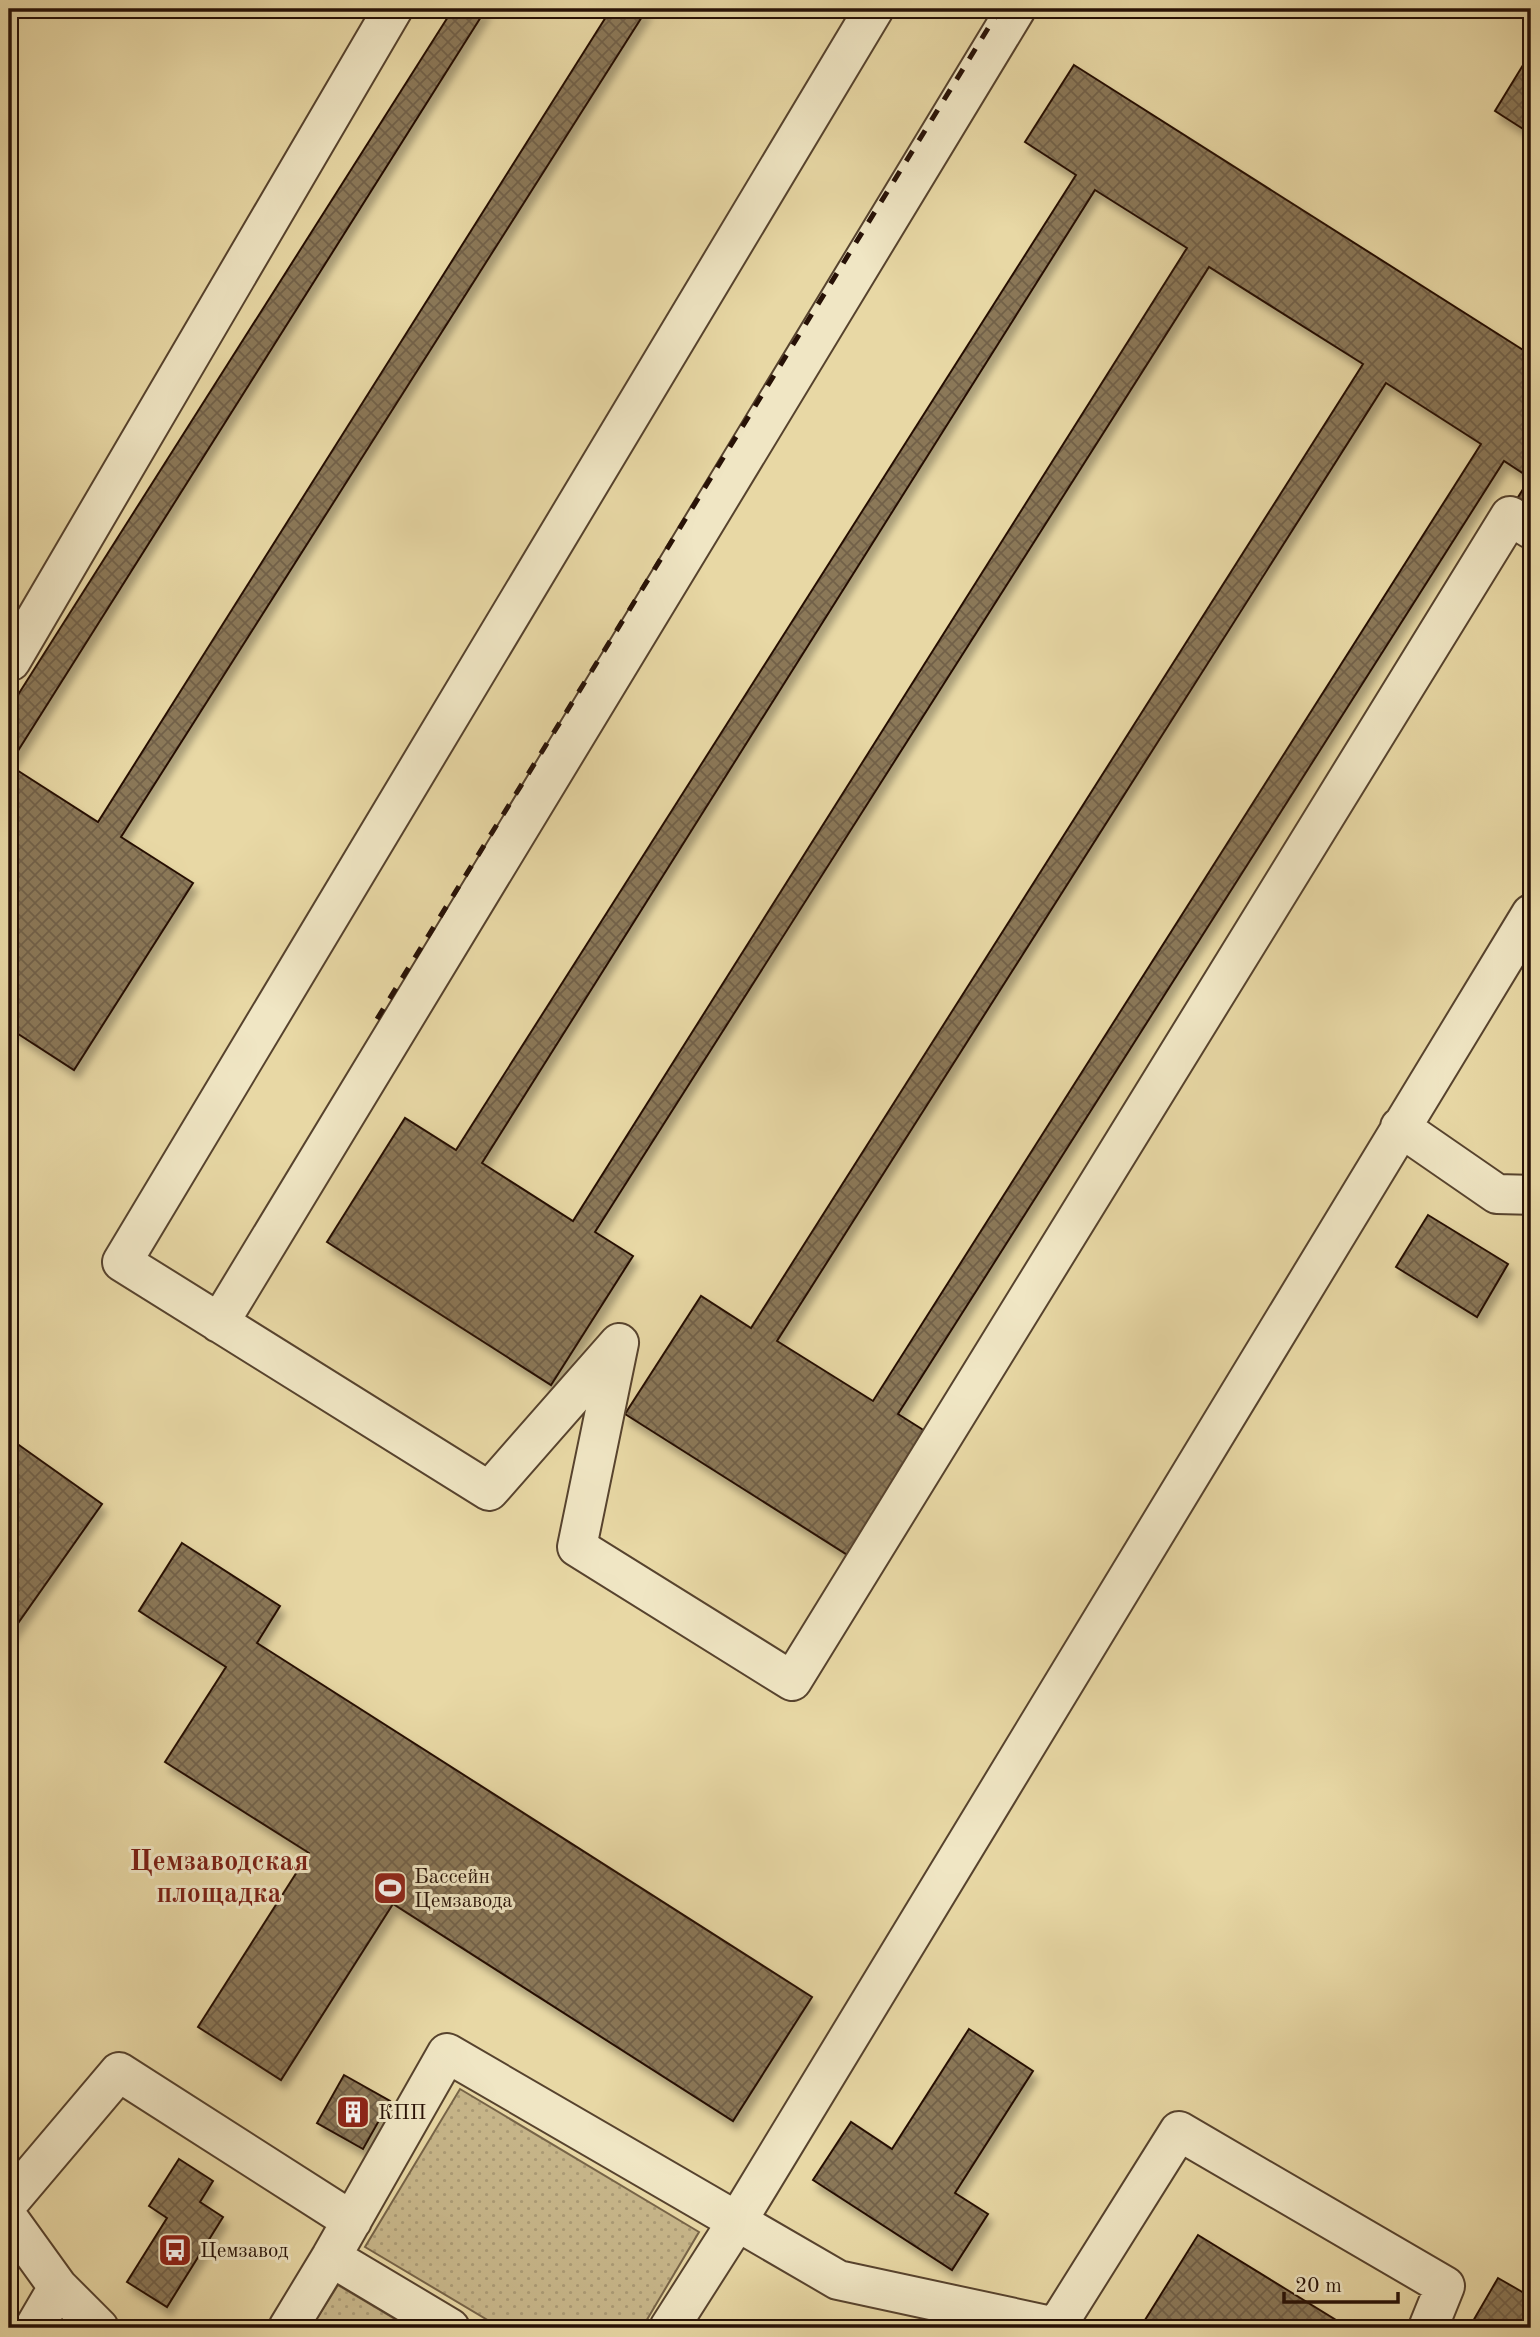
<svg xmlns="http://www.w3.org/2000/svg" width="1540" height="2337" viewBox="0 0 1540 2337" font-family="'Old Standard TT',serif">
<defs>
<pattern id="grass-dots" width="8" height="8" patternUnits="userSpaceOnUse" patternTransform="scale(1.75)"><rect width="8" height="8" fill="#c7b68a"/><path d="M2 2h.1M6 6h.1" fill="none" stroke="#ab9b76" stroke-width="1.8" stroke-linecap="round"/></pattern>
<pattern id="building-cross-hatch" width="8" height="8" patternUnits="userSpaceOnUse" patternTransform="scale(1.75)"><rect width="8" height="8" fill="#8b7859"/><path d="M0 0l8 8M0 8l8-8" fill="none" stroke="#726148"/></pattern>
<filter id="shadow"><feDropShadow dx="4.5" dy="8" stdDeviation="3.5" flood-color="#0004"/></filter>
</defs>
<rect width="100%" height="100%" fill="#e8d8a5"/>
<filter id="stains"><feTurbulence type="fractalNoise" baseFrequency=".00286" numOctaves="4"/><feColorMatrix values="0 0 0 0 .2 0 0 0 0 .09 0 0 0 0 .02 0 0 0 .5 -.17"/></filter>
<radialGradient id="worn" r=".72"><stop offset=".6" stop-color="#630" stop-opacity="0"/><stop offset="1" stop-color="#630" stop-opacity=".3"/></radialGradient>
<path fill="url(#grass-dots)" stroke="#776448" stroke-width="2" d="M460,2089l239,143 -57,96h-141l-136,-81z
M338,2285l72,43h-99z"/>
<path fill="url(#building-cross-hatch)" stroke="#271106" stroke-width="2" fill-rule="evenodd" filter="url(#shadow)" d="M453,9h33l-477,756v-56z
M611,9h36l-526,828 72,46 -119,187 -65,-42v-263l89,57z
M1531,52v82l-36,-23z
M1074,65l457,290v158l-16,-11 15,-24 -26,-17 -606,953 38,24 -79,123 -232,-147 76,-118 50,32 612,-964 -154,-97 -614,965 38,24 -82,129 -224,-143 78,-124 51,32 620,-975 -51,-33zM1095,190l92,58 -614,973 -91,-58zM1386,383l95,61 -608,957 -96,-60z
M1428,1215l80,49 -31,53 -81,-50z
M9,1438l93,66 -93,132z
M182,1543l98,63 -23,37 555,354 -79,124 -340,-217 -112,176 -83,-53 111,-174 -144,-91 61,-95 -87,-56z
M969,2029l64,42 -78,122 33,21 -36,56 -139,-90 38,-58 41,27z
M344,2075l46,26 -27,48 -46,-26z
M179,2159l34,22 -13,21 23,15 -56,90 -40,-25 40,-64 -18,-12z
M1198,2235l151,93h-209z
M1498,2278l33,19v31h-62z"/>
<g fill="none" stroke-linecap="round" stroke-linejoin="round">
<g stroke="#57432e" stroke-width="42">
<path id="minor" d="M874,9l-752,1253 367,229 130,-148 -42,204 215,134 718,-1165 21,13
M9,661h2l382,-652
M1400,1127l97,67 34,1
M219,1323l797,-1314
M9,2202l110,-130 233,149
M9,2219l49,68 41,41
M331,2257l119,71
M34,2328l24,-41
M288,2328l43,-71 116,-204 391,227 218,47 123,-196 266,155 -17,42
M669,2328l67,-105 795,-1309"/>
</g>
<use href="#minor" stroke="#f0e6c4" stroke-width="38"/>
<path stroke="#271106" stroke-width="5" stroke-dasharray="12 12" stroke-linecap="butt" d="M377,1019l623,-1010"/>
</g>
<defs>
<g id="stadium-square" transform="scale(1.75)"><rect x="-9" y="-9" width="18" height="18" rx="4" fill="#8f2418" stroke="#f0e6c4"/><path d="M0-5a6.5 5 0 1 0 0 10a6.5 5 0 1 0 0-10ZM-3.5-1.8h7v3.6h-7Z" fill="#fff"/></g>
<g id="building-square" transform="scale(1.75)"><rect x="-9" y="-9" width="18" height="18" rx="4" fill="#8f2418" stroke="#f0e6c4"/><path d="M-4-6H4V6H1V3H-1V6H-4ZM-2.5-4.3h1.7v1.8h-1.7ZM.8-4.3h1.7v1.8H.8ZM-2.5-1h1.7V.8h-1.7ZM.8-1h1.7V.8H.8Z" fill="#fff"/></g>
<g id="bus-square" transform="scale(1.75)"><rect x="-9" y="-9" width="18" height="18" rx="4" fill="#8f2418" stroke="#f0e6c4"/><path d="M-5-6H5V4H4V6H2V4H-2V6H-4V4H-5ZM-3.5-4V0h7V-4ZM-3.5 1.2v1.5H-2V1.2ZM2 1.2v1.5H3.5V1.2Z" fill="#fff"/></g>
</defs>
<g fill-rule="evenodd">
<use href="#stadium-square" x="390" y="1888"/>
<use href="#building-square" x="353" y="2112"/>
<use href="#bus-square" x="175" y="2250"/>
</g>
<g text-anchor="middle" stroke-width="6" stroke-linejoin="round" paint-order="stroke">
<g font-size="21" fill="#271106" stroke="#f0e6c4" text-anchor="start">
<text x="414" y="1883">Бассейн<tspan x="414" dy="24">Цемзавода</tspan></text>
<text x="378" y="2119">КПП</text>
<text x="200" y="2257">Цемзавод</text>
</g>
<g font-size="28" font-weight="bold" fill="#7a1f14" stroke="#f0e6c4">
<text x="219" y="1870">Цемзаводская<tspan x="219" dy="32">площадка</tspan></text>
</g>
</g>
<rect width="1540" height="2337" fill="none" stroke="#e8d8a5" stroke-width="35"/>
<rect x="10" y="10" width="1519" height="2316" fill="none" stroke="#271106" stroke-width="3.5"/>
<rect x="18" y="18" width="1505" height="2302" fill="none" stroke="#271106" stroke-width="2"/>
<path d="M1284 2292v10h114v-10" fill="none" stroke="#271106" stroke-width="3.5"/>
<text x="1295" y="2292" font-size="21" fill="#271106" stroke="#f0e6c4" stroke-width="5" paint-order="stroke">20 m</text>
<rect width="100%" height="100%" filter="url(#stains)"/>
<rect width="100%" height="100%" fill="url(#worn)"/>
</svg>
